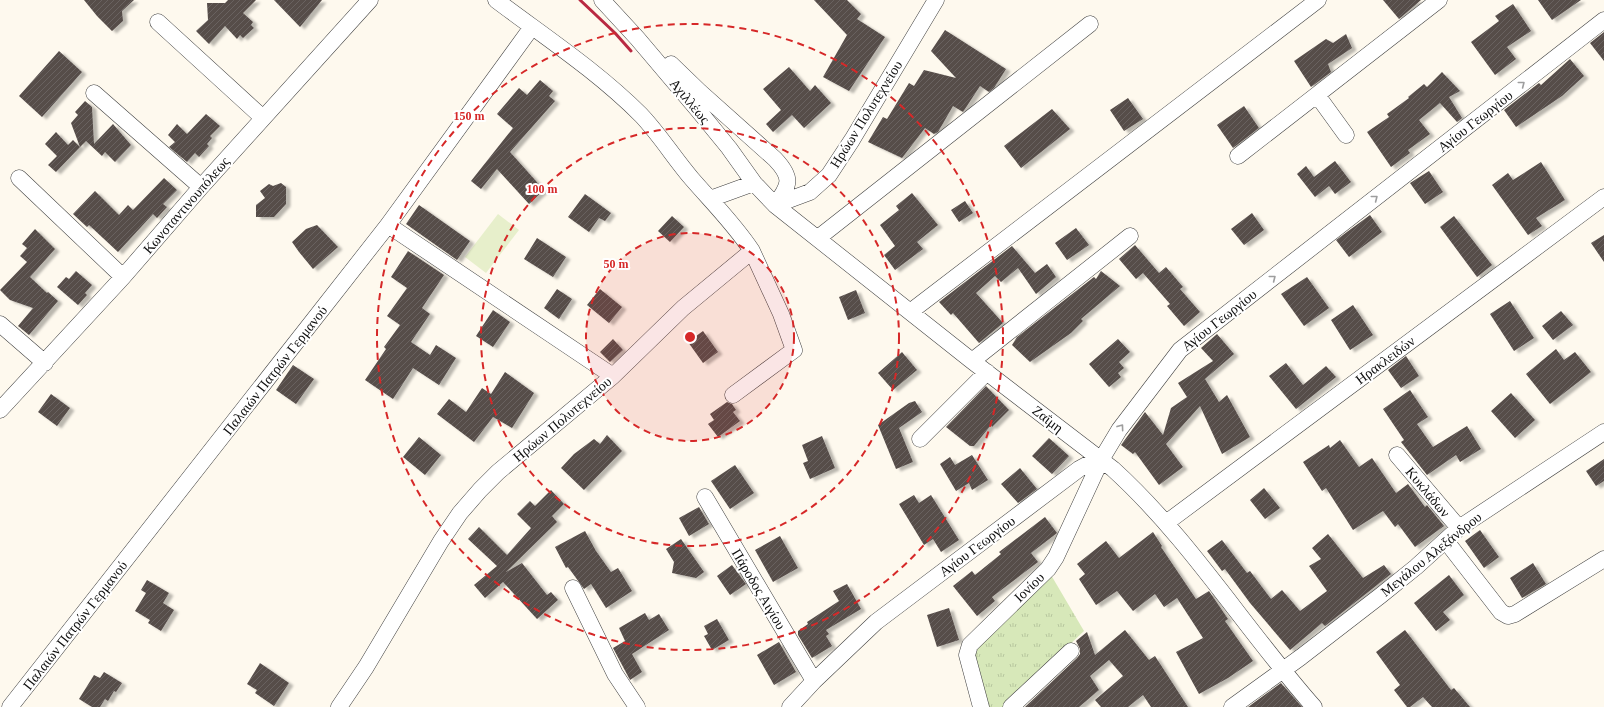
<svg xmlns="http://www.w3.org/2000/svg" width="1604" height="707" viewBox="0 0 1604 707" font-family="Georgia,serif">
<defs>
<pattern id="grass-tufts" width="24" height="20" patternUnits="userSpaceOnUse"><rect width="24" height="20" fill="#d7e8b9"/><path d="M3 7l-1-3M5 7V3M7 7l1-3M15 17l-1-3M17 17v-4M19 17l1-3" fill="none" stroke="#b7c69e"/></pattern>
<pattern id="building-hatch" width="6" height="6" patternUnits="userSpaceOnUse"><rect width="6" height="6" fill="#564d4a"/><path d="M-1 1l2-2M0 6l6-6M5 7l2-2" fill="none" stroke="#696260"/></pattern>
<filter id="shadow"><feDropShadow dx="4.5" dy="2.5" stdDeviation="1" flood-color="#0004"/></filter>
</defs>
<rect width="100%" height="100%" fill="#fef9ee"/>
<path fill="url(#grass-tufts)" d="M1051,575l33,56 -80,76h-16l-14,-50 1,-7z"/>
<path fill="#e7efcb" d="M498,214l21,16 -33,43 -21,-16z"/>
<path fill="url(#building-hatch)" filter="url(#shadow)" d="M84,0h50l-12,11 1,10 -11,10 -15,-15z
M228,0h28l-13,13 10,9 -2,3 3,3 -11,10 -3,-3 -3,4 -12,-13 -16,18 -13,-13 12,-11 -1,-17h18z
M274,0h48l-22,27z
M814,0h33l14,14 -4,5 28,18 -36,54 -26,-14 24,-42z
M1383,0h38l-22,19z
M1538,0h43l-29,20z
M1513,4l18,27 -24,16 9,12 -21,16 -24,-33 28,-21 -4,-5z
M945,30l61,39 -12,19 -5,4 -9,-6 -17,26 -10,-6 -15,26 -4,2 -9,-6 -23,30 -34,-16 15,-25 4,2 22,-36 5,3 10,-16 32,8 -25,-27z
M1604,32v29l-14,-18z
M1346,34l6,14 -24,16 3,8 -20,15 -17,-26 32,-22 7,4z
M59,51l23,21 -40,45 -23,-21z
M1570,59l14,17 -22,20 -46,31 -12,-17 35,-27 2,2z
M789,67l21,24 5,-6 16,18 -27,25 -12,-13 -19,17 -7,-8 15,-14 -18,-21z
M1442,72l18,19 -11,6 13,21 -5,4 -17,-19 -21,17 11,14 -22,16 2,3 -19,14 -24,-35 22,-15 -2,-3 22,-16 -1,-1 16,-13 3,3z
M540,80l13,11 -4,5 6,5 -45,51 34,38 -15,14 -32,-35 -16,20 -10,-8 42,-53 -16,-14 22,-26 8,7z
M1128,98l15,21 -19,12 -14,-21z
M85,101l7,6 2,37 19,-20 18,21 -16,17 -10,-10 -3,4 -16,-15 -6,6 -9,-24 7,-8 -3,-3z
M1244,106l15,22 -26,20 -16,-23z
M1052,109l18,20 -49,39 -17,-22z
M206,114l14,12 -10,10 2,2 -5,6 2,2 -10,11 -4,-4 -8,9 -18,-15 6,-5 -7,-7 9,-11 10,10z
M56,132l12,13 5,-5 7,7 -24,25 -8,-7 9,-9 -12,-12z
M1335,161l16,21 -16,12 -6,-8 -14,11 -18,-23 9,-8 8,11z
M1541,162l24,38 -29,18 6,8 -14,9 -36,-50 16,-12 5,7z
M1429,171l14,21 -18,12 -15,-21z
M164,178l13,12 -14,14 4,3 -10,11 -4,-4 -35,38 -29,-27 -2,2 -14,-13 22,-23 24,24 9,-10 5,5z
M281,183l5,4v17l-12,13h-18v-12l9,-7 -5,-7 9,-7 4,2z
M912,193l26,32 -21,17 6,7 -28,21 -11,-15 11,-9 -15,-21 19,-15 -3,-4z
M585,194l26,19 -6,8 -6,-3 -10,14 -21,-15z
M965,201l8,12 -14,9 -8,-12z
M419,205l51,36 -13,19 -51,-36z
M1252,213l12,17 -20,15 -13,-16z
M1370,215l12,17 -33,25 -13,-17z
M672,216l12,11 -14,15 -12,-11z
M1454,216l38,49 -15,12 -37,-50z
M317,225l21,22 -25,22 -14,-17 -7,-10 14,-13z
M1076,228l13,17 -22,15 -12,-17z
M35,229l20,20 -25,28 17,16 1,-1 10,9 -29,34 -11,-9 15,-18 -23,-8 -10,-10 27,-28 -7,-6 7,-8 -5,-4z
M1604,235v27l-13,-19z
M537,238l29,19 -13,20 -29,-18z
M1135,245l24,28 7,-6 17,20 -3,2 20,23 -16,14 -17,-20 3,-2 -27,-31 -7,6 -17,-20z
M1012,246l23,27 12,-9 9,13 -20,17 -18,-26 -17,14 -6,-6 -19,17 27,30 -24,20 -26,-30 -2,2 -12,-13z
M408,251l36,24 -22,33 8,6 -19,28 19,13 6,-10 20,13 -17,27 -26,-17 -20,31 -28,-19 21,-31 -2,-2 16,-22 -13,-9 20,-28 -16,-11z
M76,271l16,14 -7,8 2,2 -9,10 -21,-18 9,-10 3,2z
M1101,271l19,15 -39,33 2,2 -12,12 -41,29 -18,-17 5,-8 77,-60 2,2z
M1307,277l22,31 -25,18 -23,-32z
M557,289l15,10 -13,20 -15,-11z
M600,289l22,18 -13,16 -22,-18z
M856,290l9,23 -17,7 -9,-23z
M1510,301l24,37 -20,13 -24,-37z
M1353,305l20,30 -23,15 -19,-30z
M493,310l17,12 -17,25 -17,-11z
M1561,311l12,14 -20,15 -11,-14z
M703,331l15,21 -15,11 -15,-21z
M1217,334l17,20 -29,25 14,23 8,-7 23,42 -28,17 -22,-48 -34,38 17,23 -24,18 -24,-33 -2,2 -12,-9 24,-33 18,23 8,-27 16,-11 -9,-14 35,-22 -12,-13z
M613,339l10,11 -13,12 -10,-10z
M1118,339l12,13 -11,10 5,6 -6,5 3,4 -12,10 -20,-23z
M1556,349l8,11 11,-8 16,20 -41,32 -24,-30z
M902,352l15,18 -24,20 -15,-17z
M1406,356l13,20 -18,12 -13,-18z
M1286,363l17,22 23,-19 10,11 -40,32 -27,-33z
M293,365l21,14 -18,25 -20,-14z
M505,372l29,21 -22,35 -19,-11 -19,25 -37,-28 12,-15 17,13 16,-24 9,6z
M986,386l23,24 -17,17 -1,-2 -17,21h-4l-24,-19z
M1410,390l18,27 -11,7 16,23 34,-21 14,23 -21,13 -4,-7 -29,20 -26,-33 3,-2 -21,-31z
M1511,393l24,27 -20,18 -24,-27z
M51,394l19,14 -13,18 -19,-14z
M915,401l7,11 -23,16 14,34 -17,7 -18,-44 31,-22z
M727,402l5,2 4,6 -3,2 7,9 -22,16 -10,-13 6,-4 -4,-6z
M607,435l15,16 -38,39 -23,-22 13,-14 20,-15 6,5z
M822,436l13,32 -25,11 -7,-16 5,-2 -6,-16z
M419,437l22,18 -16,20 -22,-18z
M1049,438l20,18 -17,18 -20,-18z
M1340,440l19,27 13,-9 24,35 12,-9 17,23 2,-2 17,21 -29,21 -17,-23 -3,3 -12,-16 -30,19 -27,-42 -4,3 -19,-29 26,-17 1,3z
M972,455l16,25 -16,10 -3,-7 -13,8 -16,-27 10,-7 5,8z
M1604,459v22l-8,5 -10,-15z
M735,465l19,28 -24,16 -19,-28z
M1020,468l17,21 -19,14 -17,-19z
M1264,488l16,20 -15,11 -15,-19z
M551,490l13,14 -12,12 5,6 -51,50 16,-9 25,32 4,-3 7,8 -21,19 -34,-37 -18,16 -11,-13 23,-19 -29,-27 11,-12 28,28 24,-27 -14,-14 13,-13 5,5z
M914,495l5,8 12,-8 28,45 -18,12 -8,-13 -9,6 -25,-41z
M699,507l10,17 -20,12 -10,-18z
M1045,517l12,16 -26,20 7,9 -46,35 3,4 -18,15 -24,-30 19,-15 3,4 26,-21 -2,-2z
M1480,530l19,27 -15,11 -19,-27z
M585,531l11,20 15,21 7,-4 14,23 -26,17 -15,-24 -7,5 -16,-22 -2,1 -11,-21z
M1153,532l9,14 -1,1 35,52 13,-8 19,28 -3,2 28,40 -25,17 -29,16 -23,-42 27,-14 -26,-40 -13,9 -9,-13 -22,17 -16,-20 -21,14 -17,-26 6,-5 -8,-10 29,-23 13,17z
M1328,534l35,44 21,-13 7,9 -66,52 -3,-3 -32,27 -40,-47 -25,-34 -3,2 -15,-20 15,-11 25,33 3,-2 21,28 11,-9 18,21 27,-20 -18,-25 12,-7 -9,-11z
M780,536l18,32 -25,14 -18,-32z
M681,539l23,33 -8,6 -24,-5 2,-11 -8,-13z
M1533,563l13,21 -24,14 -12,-20z
M732,565l14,19 -16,11 -13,-19z
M1449,575l15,20 -21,17 7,8 -14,11 -22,-28z
M147,580l22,13 -6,10 11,7 -13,21 -13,-8 2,-3 -15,-9 11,-18 -5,-3z
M847,584l14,25 -35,21 3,4 -3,2 6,10 -20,12 -14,-23v-4l10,-7 -1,-2 32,-21 -6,-10z
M949,608l10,32 -22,7 -10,-32z
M645,613l4,7 10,-6 10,16 -37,24 10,18 -12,8 -17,-32 12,-7 -6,-13z
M717,619l12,21 -17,10 -8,-14 4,-2 -4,-8z
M1125,630l24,30 6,-4 33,51h-37l-8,-12 -15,12h-27l-6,-7 28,-24 -14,-16 -19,16 9,14 -20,17h-54l52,-49 3,-4v-5l-4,-8 11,-9 8,23z
M1405,630l46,60 3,-2 16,19h-38l-9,-10 -13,10h-3l-13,-17 6,-5 -24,-33z
M779,642l17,30 -22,13 -17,-30z
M260,663l29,20 -15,23 -19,-13 2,-3 -10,-6z
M104,672l18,11 -6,9 -2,-1 -6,10 -3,-2 -5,8h-8l-13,-8 15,-24 6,3z
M1281,683l21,24h-54z"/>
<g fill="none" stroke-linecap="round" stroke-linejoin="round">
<g stroke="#404040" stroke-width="17">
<path id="minor" d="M602,0l35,38 61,72 31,38 25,35 21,22 197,156 141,108c77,70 132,160 201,238
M158,22l105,96
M671,64l29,28 75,67c18,19 15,26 0,46
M94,93l107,94
M1317,95l29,40
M1238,156l201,-156
M19,178l104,99
M710,199l44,-16
M775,205l35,-13 19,-17 23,-35 84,-140
M388,225l225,151
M818,238l272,-214
M910,312l408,-312
M0,324l45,39
M972,361l158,-125
M733,395l61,-45 -13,-36 -29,-63
M0,410l123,-133 78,-90 169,-187
M920,439l67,-67
M1397,455l62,73
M705,497l109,184
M1166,523l438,-326
M1446,541l55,71 7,4 7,-2 89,-55
M573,588l42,86 22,33
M10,707l378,-482 144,-198
M339,707l27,-40 75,-126 19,-28 20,-23 18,-18 115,-96 70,-68 69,-57c-17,-26 -40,-49 -60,-72 -18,-21 -32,-44 -51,-64 -44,-44 -96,-78 -145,-115
M790,707l24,-26 62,-59 203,-153 11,-6 11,-3
M981,707l-14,-52 3,-10 78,-76 8,-12 45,-97 18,-30 61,-80 424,-330
M1011,707l60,-56
M1232,707l69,-50 79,-61 36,-29 43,-39 145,-96"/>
</g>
<use href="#minor" stroke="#fff" stroke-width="16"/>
<path stroke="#b92942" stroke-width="3" d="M580,0l35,33 16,18"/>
</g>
<defs><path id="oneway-chevron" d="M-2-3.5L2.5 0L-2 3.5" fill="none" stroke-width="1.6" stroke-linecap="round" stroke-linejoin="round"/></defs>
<g stroke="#9e9e9e">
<use href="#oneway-chevron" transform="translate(1522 84) rotate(-38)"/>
<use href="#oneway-chevron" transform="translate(1375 198) rotate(-38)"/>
<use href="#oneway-chevron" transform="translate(1273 278) rotate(-38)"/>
<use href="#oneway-chevron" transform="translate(1121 427) rotate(-54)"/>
</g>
<circle cx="690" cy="337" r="104" fill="#d62828" fill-opacity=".12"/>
<g fill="none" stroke="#d62828" stroke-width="2" stroke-dasharray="7 5">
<circle cx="690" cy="337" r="104"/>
<circle cx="690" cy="337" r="209"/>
<circle cx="690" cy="337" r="313"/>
</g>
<g text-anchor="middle" stroke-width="4" stroke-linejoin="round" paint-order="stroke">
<g font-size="14" fill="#0d0d0d" stroke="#fff">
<text transform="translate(690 101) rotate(50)" y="5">Αχιλλέως</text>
<text transform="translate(866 114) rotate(-58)" y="5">Ηρώων Πολυτεχνείου</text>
<text transform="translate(1475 121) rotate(-38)" y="5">Αγίου Γεωργίου</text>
<text transform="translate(186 205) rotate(-49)" y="5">Κωνσταντινουπόλεως</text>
<text transform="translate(1219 320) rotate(-38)" y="5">Αγίου Γεωργίου</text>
<text transform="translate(1385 360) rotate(-37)" y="5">Ηρακλειδών</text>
<text transform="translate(275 370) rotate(-52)" y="5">Παλαιών Πατρών Γερμανού</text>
<text transform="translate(562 419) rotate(-40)" y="5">Ηρώων Πολυτεχνείου</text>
<text transform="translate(1048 419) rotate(38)" y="5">Ζαΐμη</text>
<text transform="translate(1428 492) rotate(50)" y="5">Κυκλάδων</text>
<text transform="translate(977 546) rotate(-37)" y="5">Αγίου Γεωργίου</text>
<text transform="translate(1431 554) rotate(-39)" y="5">Μεγάλου Αλεξάνδρου</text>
<text transform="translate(1029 587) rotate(-44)" y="5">Ιονίου</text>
<text transform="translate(759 589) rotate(59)" y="5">Πάροδος Αιγίου</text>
<text transform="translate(75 625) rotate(-52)" y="5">Παλαιών Πατρών Γερμανού</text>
</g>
</g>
<circle cx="690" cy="337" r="6" fill="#d62828" stroke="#fff" stroke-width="2"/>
<g font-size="12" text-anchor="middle" font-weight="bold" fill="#d62828" stroke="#fff" stroke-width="4" stroke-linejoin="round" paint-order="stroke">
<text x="469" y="120">150 m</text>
<text x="542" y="193">100 m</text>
<text x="616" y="268">50 m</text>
</g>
</svg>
